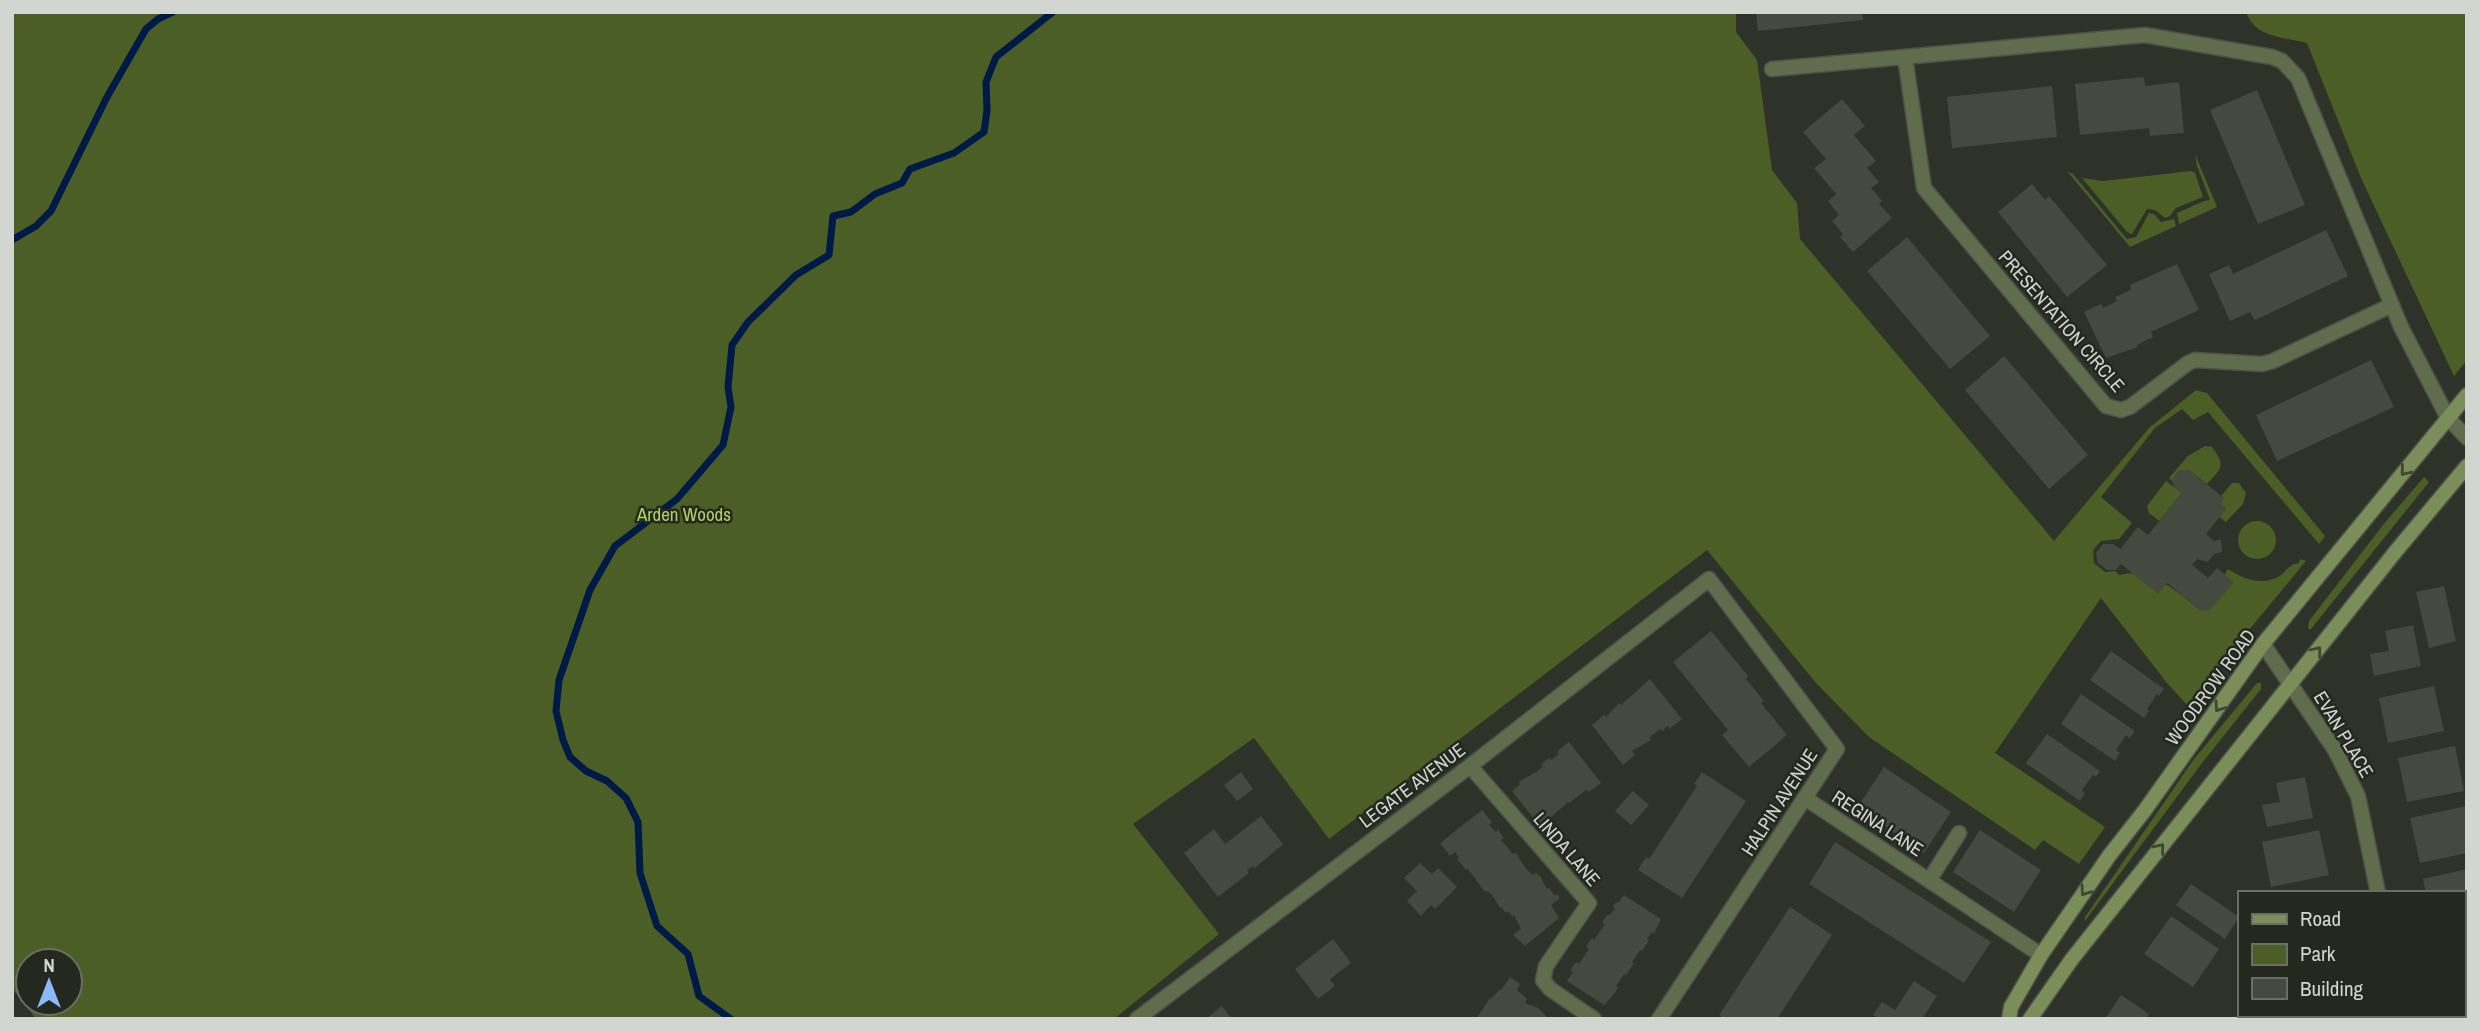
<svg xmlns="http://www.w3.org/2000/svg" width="2479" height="1031" viewBox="0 0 2479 1031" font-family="'Archivo Narrow',sans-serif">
<rect width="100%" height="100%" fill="#2e3228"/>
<path fill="#4a5e25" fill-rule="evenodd" d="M12,12h1724v20l21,28 15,110 25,33 3,36 254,302 95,-113 47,-38 11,3 118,143 -6,8 -111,-132 -15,8 -11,-11 -27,19 -54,69 31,26 -13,16 -18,2 -8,9 1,13 11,9 10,-1 4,4c32,-8 59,17 82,36l27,-42c15,10 36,18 53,6 7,-6 9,-11 18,-12l1,-4 6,2 -119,144 -20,-22 -66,-85 -106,155 110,74 -26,37 -36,-24 -8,10 -166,-113 -53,-54 -109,-133 -378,289 -75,-101 -121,86 86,110 -105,85h-1078l-24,-31zM28,961h42v42h-42z
M2246,12h221v348l-13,16 -93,-198 -54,-135c-23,-6 -52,-5 -61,-31z
M2195,154l22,53 -38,17 -2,-11 27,-12 6,-1 -13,-34z
M2067,171l6,3 54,65 9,-2 13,-24 5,1 7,8 13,-3 2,7 -46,21z
M2191,171l4,2 8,24 -27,11 -6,8 -5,2 -10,-8 -8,-1 -15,25 -5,-2 -45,-54 21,3z
M2205,446l7,1c14,19 10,21 -5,37l-18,-14 -16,12 -4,-4 19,-22z
M2424,477l5,5 -118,147h-3l1,-8 74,-96z
M2166,481l16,12 -23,28 -10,-8 -2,-7z
M2232,483h7l7,10 -3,11 -17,18 -7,-5 7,-8 -6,-5 4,-6 -3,-2z
M2238 540a19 19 0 1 1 38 0a19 19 0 1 1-38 0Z
M2257,683h4v6l-59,74 -117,158v-4l109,-158z"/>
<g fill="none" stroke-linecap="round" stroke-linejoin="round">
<path stroke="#001a47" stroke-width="7" d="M12,240l24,-14 15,-15 56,-114 39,-68 12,-10 15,-7
M731,1019l-32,-23 -11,-42 -31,-28 -17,-53 -2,-51 -12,-24 -19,-17 -21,-10 -16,-14 -7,-17 -7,-29 3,-31 31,-90 25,-44 62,-47 46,-54 8,-38 -3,-20 4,-42 16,-23 48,-47 33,-20 4,-39 18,-4 24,-18 27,-11 8,-14 44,-16 30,-21 3,-22 -1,-28 10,-25 57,-45"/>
</g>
<path fill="#45493f" d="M1756,12h106l1,8 -105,11z
M2144,77l1,9 34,-4 5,51 -34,3 -1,-8 -69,7 -5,-51z
M2052,86l5,51 -105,11 -5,-51z
M2257,90l48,115 -47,19 -48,-114z
M1842,99l23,27 -11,9 22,26 -9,7 12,14 -8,6 11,13 -3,3 13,14 -39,34 -13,-15 3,-3 -11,-13 7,-6 -11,-14 8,-7 -22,-26 12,-9 -23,-27z
M2032,184l13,16 4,-4 58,69 -40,32 -69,-85z
M2326,230l22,46 -93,44 -5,-8 -20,9 -21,-47 20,-9 4,9z
M1907,237l83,99 -40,33 -83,-98z
M2177,264l22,46 -48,22 2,5 -16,8 1,2 -32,11 -22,-46 17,-8 2,4 14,-7 -2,-4 16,-7 -1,-5z
M2004,356l84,99 -39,34 -84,-99z
M2371,360l23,47 -117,54 -21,-46z
M2179,470h10l35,28 -4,6 6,5 -20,25 8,7 7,-2 1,13 -8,2 -6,8 -11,-3 -5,6 16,13 9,-10 17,14 -24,28 -9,1 -34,-28 -9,11 -37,-30 -5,6h-9l-9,-7 -2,-10 7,-9h10l7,5 18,-22 10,8 34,-42 -8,-6 -2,-8z
M2444,586l12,55 -27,7 -13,-56z
M2413,625l8,41 -47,10 -4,-22 19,-3 -4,-20z
M1711,631l37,45 -2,3 18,22 -3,2 26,32 -38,32 -27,-32 6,-5 -55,-68z
M2111,651l53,38 -5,7 -2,-2 -10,15 2,2 -5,7 -54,-38z
M1650,679l32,40 -12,9 -2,-2 -6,5 -2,-2 -11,9 2,2 -19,11 3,4 -12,10 -31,-40 12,-10 2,2 13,-14 2,2z
M2434,686l10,45 -56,12 -9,-45z
M2081,694l54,37 -5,7 -4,-3 -10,15 4,3 -5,8 -54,-37z
M2047,734l53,37 -4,6 -3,-2 -11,15 3,3 -5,8 -54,-38z
M1569,742l32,41 -12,9 -3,-2 -17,13 -1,-1 -21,19 -2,-2 -6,6 -27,-34 8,-7 -2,-2 18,-10 7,-6 -2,-2 8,-6 2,2 8,-6 -2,-2z
M2455,746l9,45 -57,11 -9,-44z
M1884,767l67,45 -27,41 -67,-45z
M1241,772l12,17 -16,12 -13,-16z
M1702,772l44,29 -64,97 -44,-28 8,-13 3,2 48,-73 -3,-2z
M2305,777l8,41 -46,9 -5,-22 18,-3 -4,-19z
M1633,791l16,14 -18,20 -16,-14z
M2467,806v47l-47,10 -10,-45z
M1482,810l10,12 -3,3 7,7 2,-2 6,8 -3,2 12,14 3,-1 10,16 7,6 3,-2 4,3 7,13 2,-1 6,8 2,-2 3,4 -9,7 8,13 -34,28 -12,-11 8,-6 -7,-14 -1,2 -5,-6 -2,2 -5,-6 -1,1 -8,-13 -5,-4 -2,1 -17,-23 -2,1 -9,-11 2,-1 -4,-6 -5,4 -10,-13z
M1261,816l22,28 -28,24 -2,-2 -6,4 2,3 -31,24 -34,-44 30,-24 11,15z
M1980,830l61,40 -27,42 -61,-40z
M2319,830l10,45 -58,12 -9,-45z
M1835,842l156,100 -27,41 -155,-99z
M1420,863l12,11 6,-6 19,19 -22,22 -4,-4 -10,11 -14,-15 10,-10 -13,-13z
M2467,869v48l-4,1v-25h-37l-3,-14z
M2191,884l48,33 -14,22 -49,-34z
M1624,895l37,24 -7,15 -2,-2 -5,7 2,1 -7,11 -2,-1 -8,12 2,1 -8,12 -2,-1 -8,12 2,2 -4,6 -10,11 -37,-24 6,-9 -3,-2 6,-8 3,2 10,-15 -3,-2 3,-5 3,-4 2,2 11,-16 -3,-2 6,-8 2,1 5,-7 -2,-2 3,-4 2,1z
M1790,907l42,28 -55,84h-52l-6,-4z
M2171,916l48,33 -26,38 -49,-33z
M2467,933v47l-4,1v-47z
M1333,939l18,24 -21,16 5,7 -17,13 -23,-30z
M1510,977l10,7 -3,6 10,9 -2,4 13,5 11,11h-73l14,-21 1,1 9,-10 1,1z
M1914,981l23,15 -15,23h-43l-6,-4 9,-13 13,8z
M2121,995l28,19 -3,5h-41z
M1222,1006l10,13h-26z"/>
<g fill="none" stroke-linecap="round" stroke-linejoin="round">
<g stroke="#4c5046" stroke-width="17">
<path id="street" d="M1905,57l19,131 182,218 15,4 9,-3 58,-44 7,-3 67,4 11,-3 119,-56
M1772,69l373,-34 127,22 10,4 16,17 103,249 47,91 19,20
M2263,644l72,106 23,46 20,97
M1470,766l119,137 -43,63 -3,14 7,9 44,30
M1805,798l236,157
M1930,879l29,-46
M2404,1015l1,4
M1137,1019l333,-253 239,-187 128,170 -178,270"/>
</g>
<g stroke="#4c5046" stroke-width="17">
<path id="secondary" d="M2009,1019l2,-12 30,-52 68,-99 36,-46 118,-166 204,-249
M2030,1019l42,-60 324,-408 71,-85"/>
</g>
<use href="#street" stroke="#606d4c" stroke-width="14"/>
<use href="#secondary" stroke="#7b8e5a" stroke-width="14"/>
</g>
<defs><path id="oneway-chevron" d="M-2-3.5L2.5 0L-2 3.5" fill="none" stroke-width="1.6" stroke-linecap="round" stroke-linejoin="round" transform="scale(1.75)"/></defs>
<g stroke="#3e4731">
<use href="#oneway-chevron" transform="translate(2405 471) rotate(129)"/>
<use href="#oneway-chevron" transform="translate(2317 651) rotate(-52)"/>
<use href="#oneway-chevron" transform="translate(2219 707) rotate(125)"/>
<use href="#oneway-chevron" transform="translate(2160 848) rotate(-51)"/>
<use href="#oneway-chevron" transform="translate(2085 891) rotate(125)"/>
</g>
<g text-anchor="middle" stroke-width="5" stroke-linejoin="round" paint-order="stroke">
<g font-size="19" fill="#d3d6d0" stroke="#24281f">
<text transform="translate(2062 321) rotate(49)" y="7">PRESENTATION CIRCLE</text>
<text transform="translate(2210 687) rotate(-54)" y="7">WOODROW ROAD</text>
<text transform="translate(2344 734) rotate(59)" y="7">EVAN PLACE</text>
<text transform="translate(1412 785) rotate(-37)" y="7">LEGATE AVENUE</text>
<text transform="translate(1779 802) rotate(-57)" y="7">HALPIN AVENUE</text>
<text transform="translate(1878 823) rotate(33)" y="7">REGINA LANE</text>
<text transform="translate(1567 849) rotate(49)" y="7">LINDA LANE</text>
</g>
<g font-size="19" fill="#acd264" stroke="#24281f">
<text x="684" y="521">Arden Woods</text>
</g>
</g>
<rect width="2479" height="1031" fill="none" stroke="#d3d6d0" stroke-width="28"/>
<rect x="2238" y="891" width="228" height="126" fill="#24281f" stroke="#6a6e66" stroke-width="2"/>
<rect x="2252" y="914" width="35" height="10" fill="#7b8e5a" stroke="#6a6e66" stroke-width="2"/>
<text x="2300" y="926" font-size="21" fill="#d3d6d0">Road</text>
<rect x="2252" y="944" width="35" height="21" fill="#4a5e25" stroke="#6a6e66" stroke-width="2"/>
<text x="2300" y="961" font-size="21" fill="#d3d6d0">Park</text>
<rect x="2252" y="978" width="35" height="21" fill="#45493f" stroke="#6a6e66" stroke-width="2"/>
<text x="2300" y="996" font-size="21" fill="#d3d6d0">Building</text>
<g transform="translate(49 982)"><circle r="33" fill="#24281f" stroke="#6a6e66" stroke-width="2"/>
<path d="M0-5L12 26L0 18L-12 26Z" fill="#8cb9fc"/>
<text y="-10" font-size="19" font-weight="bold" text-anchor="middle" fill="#d3d6d0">N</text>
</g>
</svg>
